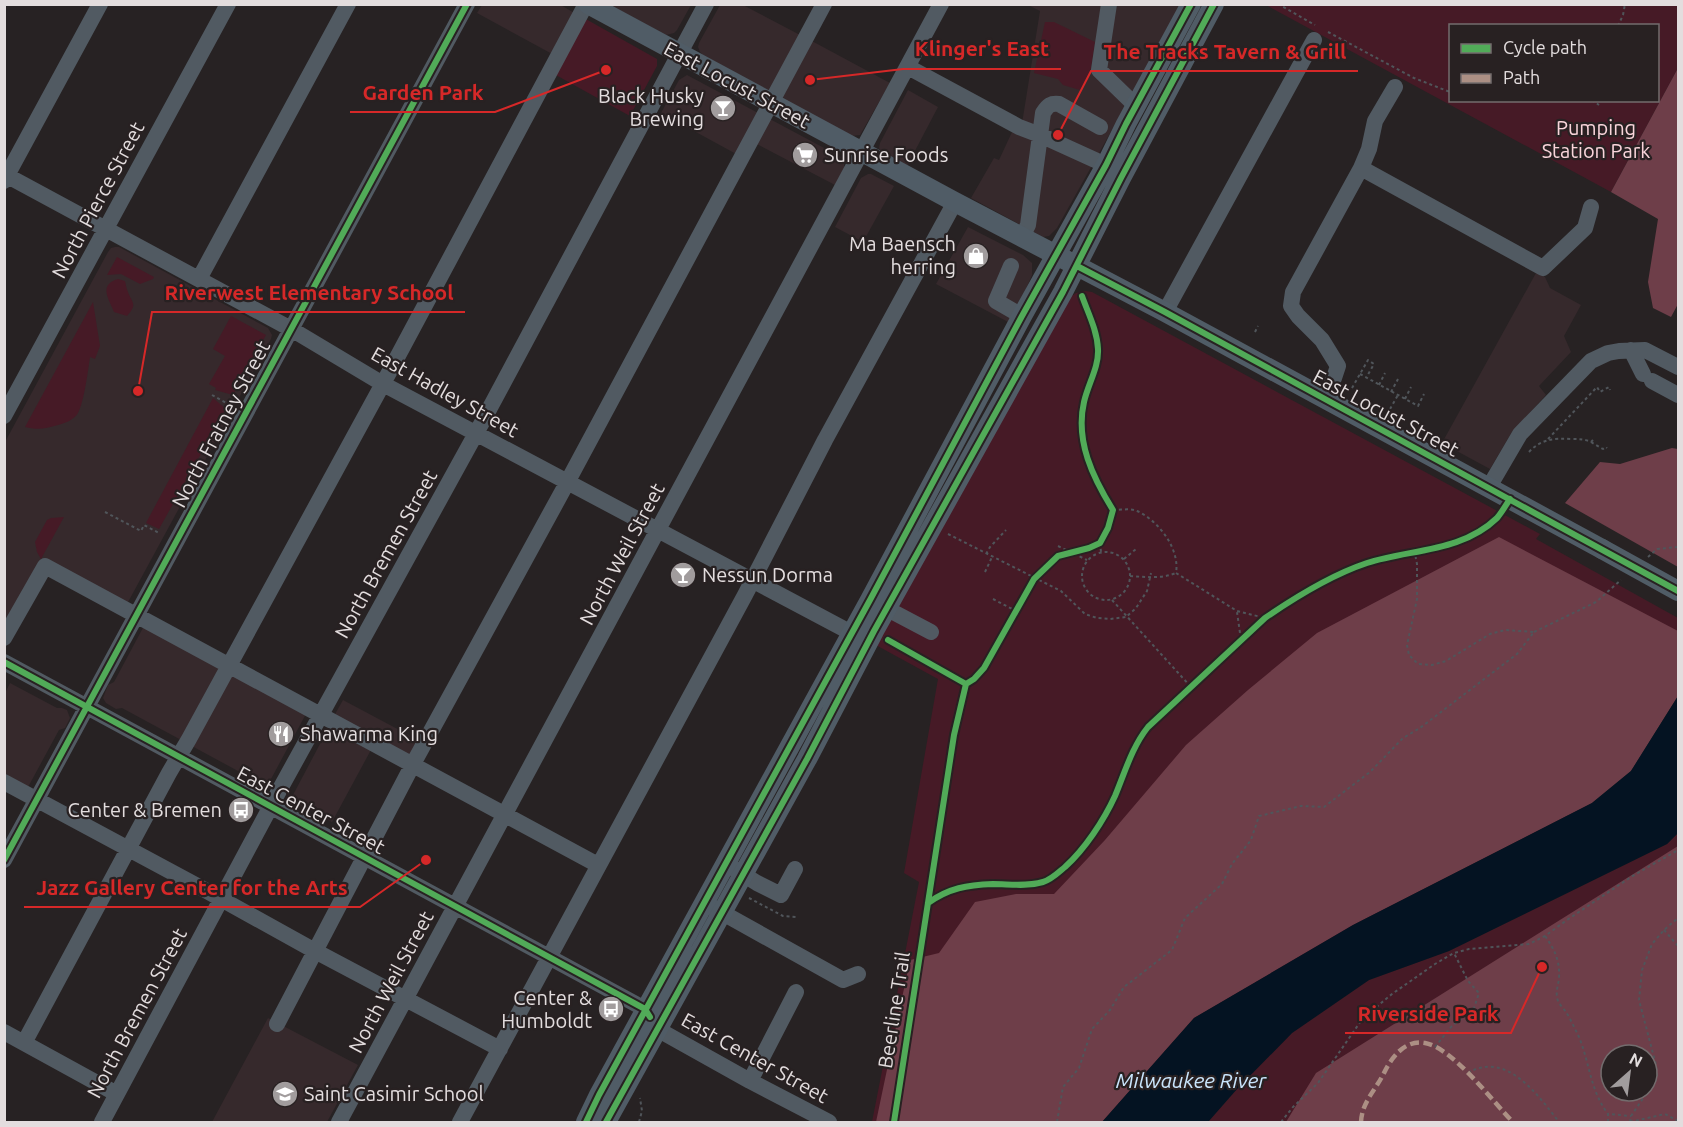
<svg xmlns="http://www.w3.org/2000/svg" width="1683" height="1127" viewBox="0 0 1683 1127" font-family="Ubuntu,sans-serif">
<rect width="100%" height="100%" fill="#272223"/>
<path fill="#36292c" d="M559,4l17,10 -22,41 -77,-42 5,-8z
M610,5h81l-14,25 -3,3 -8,2z
M720,5h23l59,31 -31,56 -68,-37 -3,-3 -2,-5 1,-4z
M1028,5h154l-125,223 -8,8 -6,1 -72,-39 23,-40 5,2 13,-28 8,4 20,-125z
M810,40l80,43 -30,52 -9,1 -72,-39z
M687,75l73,39 -22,41 -77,-42 18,-33z
M908,90l30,17 -31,59 -26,-15 -2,-3 1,-5z
M768,118l73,39 3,5v7l-9,16 -80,-42z
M868,174h3l23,12 -31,56 -28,-15 26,-49z
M968,227l55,28 9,8v12l-12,28 -10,20 -74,-39z
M115,247h4l149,81 4,7 -1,4 -144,265 -86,-45 -36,67v-184l103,-190 3,-4z
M1536,273l9,4 5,11 31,17 -17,31 7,16 -32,34 7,9 -34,37 -22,37 -48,-26z
M145,624l78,42 -40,75 -61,-33 -6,1 -10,-6 -3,-5 5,-13 6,-3z
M230,670l77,42 -36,67 -3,3 -8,1 -70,-38z
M10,683l47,25h5l5,2 3,8 -5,10 -6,2 -32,59 -22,-13v-83z
M343,700l77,41 -9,17 -77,-42z
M330,725l42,23 -40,74 -36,-19 -3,-8z
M268,1018l90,47 -31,57h-115z"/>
<path fill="#461a26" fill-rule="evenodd" d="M1266,5h412v63l-67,124zM1450,26h208v74h-208z
M584,18l73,41v7l-27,50 -76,-42z
M1045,22h9l41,20 -5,32 -10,16 -17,-5 -5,-6 -24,-6z
M117,257l37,20 -1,2 -13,5 -19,-10 -14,1z
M118,279l7,2c1,3 1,7 3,11 4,11 10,12 -1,24l-13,-4c-5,-13 -16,-27 4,-33z
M1085,291l7,1 448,242 -4,5 142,79v77l-86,108 -229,117 -169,98 -92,104h-230l47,-240 -15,-9 34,-194 -64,-35 195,-346 7,-5z
M93,302l7,44 -5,13 -5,-2c-2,14 -6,45 -12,56 -4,7 -13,10 -20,12 -13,4 -21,5 -33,2z
M231,316l35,19 -33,60 -18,-5 1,-2 -7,-4 16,-28 -12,-7z
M213,398l13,11 -67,120 -13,-6z
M64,517l-23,42 -4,-7 -2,-10 12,-22 4,-2z
M1678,833v289h-470l29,-33 55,-56 77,-53 80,-29 218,-107zM1611,1055h36v36h-36z"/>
<path fill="#6e3e49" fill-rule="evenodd" d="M1678,68v236l-7,13 -18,-9 -5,-26 10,-63 -47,-27z
M1672,448l6,1v118l-113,-64 35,-41 20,2z
M1499,537l179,94v65l-47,75 -39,32 -239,122 -159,93 -92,104h-226l34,-162 29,-7 36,-51 41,-8h38l51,-54 81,-95 62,-55 69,-57z
M1678,846v276h-392l30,-49zM1611,1055h36v36h-36z"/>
<path fill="#041322" d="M1678,696v137l-11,11 -218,107 -80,29 -77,53 -55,56 -29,33h-106l92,-104 159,-93 239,-122 39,-32z"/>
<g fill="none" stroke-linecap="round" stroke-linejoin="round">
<path stroke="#50555a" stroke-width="2" stroke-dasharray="3 3" stroke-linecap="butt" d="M1278,4l37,21
M1618,26l5,-11 2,-11
M1328,32l86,46 36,14
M1592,100l7,5
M1255,332l3,-6
M1360,374l58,32 6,-12
M1379,385l6,-12
M1352,388l16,-28 6,4 -8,14
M1391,392l7,-13
M212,395l18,10
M1405,399l6,-12
M1390,409l8,-14
M1548,439l49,-52 3,5 9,-5 1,3
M1591,442l12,7 3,-2 1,1
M1529,452c12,-13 25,-14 42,-13 8,0 14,0 20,3l2,-2
M1113,510c8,0 17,-2 24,1 22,10 43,38 39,62
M105,512l36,19 3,-6 15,8
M948,534l113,57 24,23 12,4 13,1 16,-2 10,-9 11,-17 4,-18
M1100,543l1,9
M1058,546l29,14
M1082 576a24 24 0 1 1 48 0a24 24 0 1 1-48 0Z
M986,554l4,-7 16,-17
M1648,557l9,-8 21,-2
M1124,559l12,-10
M985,572l7,-15
M1176,573l61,38 28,7
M1130,576c16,1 31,3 46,-3
M993,599l23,12
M1112,600l79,87
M1237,612l3,21 -1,9
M1534,632l62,-30 25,-22
M749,898l34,18 13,1
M1664,930l14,16
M1545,936c10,14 15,25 14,42 -1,9 -4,15 -1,23 2,4 6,8 8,11 5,8 9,17 13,25 11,27 11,53 29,77
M1435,1047l16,-20 23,-19 5,-15 -11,-12 -14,-28
M1468,1073c38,-23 70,22 91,49
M639,1122l3,-11 -2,-13
M1057,1122l6,-35 16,-19 13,-39 18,-19 14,-23 48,-37 13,-32 37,-34 10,-20 19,-24 8,-24 42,-10 23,1 46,-35 33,-34 17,-10 97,-74 17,-22 -29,-2 -15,4 -44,27 -14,4 -14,-1 -9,-9 -2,-10 10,-46v-35l-2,-10
M1281,1122l12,-15 25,-24 45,-65 29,-24 43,-30 19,-11 15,-4 60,-5 16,-8 22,-16 64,-43 47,-27
M1608,1122v-8l23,2
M1630,1122l1,-6 26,-38 -1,-13 -17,-65 3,-30 10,-26 12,-14 14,-12
M1630,1122l35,-8 13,7"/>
<path stroke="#515a62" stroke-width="16" d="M1109,4l-10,66 37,36
M908,67l111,60 21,8 66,30
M1361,168l182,100 42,-40 6,-21
M4,174l287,155 92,55 478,254
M4,181l96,-177
M1022,237l6,-12 15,-112c5,-8 8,-10 16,-9l41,23
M1011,266l-15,35 26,15
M199,279l149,-275
M1165,312l149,-272
M1631,350l12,24
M1652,381l26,14
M1323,398l11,-20 4,-12 -16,-26 -24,-24 -7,-10 2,-14 68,-124 8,-19 6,-28 20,-34
M4,416l224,-412
M1489,487l31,-53 71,-73 17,-8 11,-2 26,-1 33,17
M876,603l55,29
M4,638l41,-72 553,299
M4,662l641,347 12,20 93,52 79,41
M4,782l201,108 110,61 185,98
M4,860l463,-856
M733,868l24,15 24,12 14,-26
M712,907l131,73 15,-6
M277,1024l136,-260 149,-272 262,-488
M4,1032l113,62
M24,1043l145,-270 20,-34 203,-372 194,-363
M750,1081l46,-89
M102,1122l178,-333 205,-372 221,-413
M339,1122l602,-1118
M460,1122l285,-527 80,-155 130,-238"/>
<path stroke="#505c66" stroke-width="20" d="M588,4l367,198 210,110 437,237
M586,1122l13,-27 271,-495 152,-284 84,-151 20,-41 65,-120
M606,1122l201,-363 67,-128 189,-339 58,-114 93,-174"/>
<path stroke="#505c66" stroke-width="20" d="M1602,549l76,42"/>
<path stroke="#ac8f84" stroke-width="4.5" stroke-dasharray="9 4.5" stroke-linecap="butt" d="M1361,1122c1,-20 14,-31 23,-49 7,-15 21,-34 41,-30 28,5 67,58 88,79"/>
<g stroke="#282122" stroke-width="10">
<path id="cycleway" d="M1077,266l88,46 513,279
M888,640l78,44
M4,662l641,347 5,8
M966,684l8,-5 10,-11 50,-89 24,-23 31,-8 11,-5 8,-15 5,-18c-20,-32 -38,-69 -29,-108 4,-18 15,-35 14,-53 -1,-19 -10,-36 -16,-53
M4,860l463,-856
M928,903c21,-15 39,-18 65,-19 16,0 33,3 50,-2 8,-2 16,-10 22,-15 20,-18 39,-47 50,-71 10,-24 17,-49 33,-69l117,-109c32,-22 66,-43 102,-55 44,-14 95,-11 130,-45 5,-6 9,-13 13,-19
M586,1122l13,-27 271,-495 152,-284 84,-151 20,-41 65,-120
M606,1122l201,-363 67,-128 189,-339 58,-114 93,-174
M894,1122l60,-387 12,-51"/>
</g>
<use href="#cycleway" stroke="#51ab58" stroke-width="6"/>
</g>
<defs>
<g id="bar-disc" transform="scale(1.35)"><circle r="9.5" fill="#a19c9d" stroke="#282122"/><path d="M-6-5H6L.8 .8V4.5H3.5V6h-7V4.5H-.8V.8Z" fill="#fff"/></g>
<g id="supermarket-disc" transform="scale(1.35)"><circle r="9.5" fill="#a19c9d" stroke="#282122"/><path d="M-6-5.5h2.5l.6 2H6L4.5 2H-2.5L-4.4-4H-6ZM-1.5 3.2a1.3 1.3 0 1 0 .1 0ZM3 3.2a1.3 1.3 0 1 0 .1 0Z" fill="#fff"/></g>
<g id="shop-disc" transform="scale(1.35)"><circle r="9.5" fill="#a19c9d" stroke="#282122"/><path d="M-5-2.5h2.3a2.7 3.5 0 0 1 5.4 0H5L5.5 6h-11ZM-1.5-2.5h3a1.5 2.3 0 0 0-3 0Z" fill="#fff"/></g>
<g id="restaurant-disc" transform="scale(1.35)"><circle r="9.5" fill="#a19c9d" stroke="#282122"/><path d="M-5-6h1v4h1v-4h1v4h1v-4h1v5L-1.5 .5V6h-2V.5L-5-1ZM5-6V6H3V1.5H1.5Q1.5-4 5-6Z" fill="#fff"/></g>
<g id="bus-disc" transform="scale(1.35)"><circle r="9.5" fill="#a19c9d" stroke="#282122"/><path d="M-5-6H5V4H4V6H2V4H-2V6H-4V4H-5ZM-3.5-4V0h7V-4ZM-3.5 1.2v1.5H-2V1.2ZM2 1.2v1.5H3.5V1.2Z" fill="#fff"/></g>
<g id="school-disc" transform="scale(1.35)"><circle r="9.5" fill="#a19c9d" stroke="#282122"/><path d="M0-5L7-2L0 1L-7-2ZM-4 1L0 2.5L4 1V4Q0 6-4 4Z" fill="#fff"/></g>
</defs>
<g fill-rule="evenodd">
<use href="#bar-disc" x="723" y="108"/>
<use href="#supermarket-disc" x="805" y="155"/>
<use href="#shop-disc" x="976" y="256"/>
<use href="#bar-disc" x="683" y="575"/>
<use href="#restaurant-disc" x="281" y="734"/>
<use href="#bus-disc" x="241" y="810"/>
<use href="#bus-disc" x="611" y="1009"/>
<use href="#school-disc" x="285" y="1094"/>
</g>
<g text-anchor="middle" stroke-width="4.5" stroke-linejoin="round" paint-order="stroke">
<g font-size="20" fill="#e3ddde" stroke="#282122">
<text transform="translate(737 85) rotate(28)" y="7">East Locust Street</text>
<text transform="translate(98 200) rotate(-62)" y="7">North Pierce Street</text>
<text transform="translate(445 392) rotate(29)" y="7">East Hadley Street</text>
<text transform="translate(1386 413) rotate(28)" y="7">East Locust Street</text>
<text transform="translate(221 424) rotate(-62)" y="7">North Fratney Street</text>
<text transform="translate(386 554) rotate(-61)" y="7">North Bremen Street</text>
<text transform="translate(622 554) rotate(-62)" y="7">North Weil Street</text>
<text transform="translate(311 810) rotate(28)" y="7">East Center Street</text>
<text transform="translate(391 982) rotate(-62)" y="7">North Weil Street</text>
<text transform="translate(894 1010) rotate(-81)" y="7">Beerline Trail</text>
<text transform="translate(137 1013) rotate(-62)" y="7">North Bremen Street</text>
<text transform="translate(755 1058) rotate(29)" y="7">East Center Street</text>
</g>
<g font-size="20" fill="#e3ddde" stroke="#282122" text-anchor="end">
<text x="704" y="103">Black Husky<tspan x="704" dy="23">Brewing</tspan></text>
<text x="824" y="162" text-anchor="start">Sunrise Foods</text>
<text x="956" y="251">Ma Baensch<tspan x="956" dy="23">herring</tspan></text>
<text x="702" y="582" text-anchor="start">Nessun Dorma</text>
<text x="300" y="741" text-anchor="start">Shawarma King</text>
<text x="222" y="817">Center &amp; Bremen</text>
<text x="592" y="1005">Center &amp;<tspan x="592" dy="23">Humboldt</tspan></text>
<text x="304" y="1101" text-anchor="start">Saint Casimir School</text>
</g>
<g font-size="20" fill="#f9d4da" stroke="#282122">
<text x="1596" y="135">Pumping<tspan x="1596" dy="23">Station Park</tspan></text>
</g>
<g font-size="21" font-style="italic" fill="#cae6fd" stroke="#282122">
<text x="1191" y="1088">Milwaukee River</text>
</g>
</g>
<path fill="none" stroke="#d62828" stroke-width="2" d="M810 80L903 69H1061M1058 135L1091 71H1358M606 70L495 112H350M138 391L152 312H465M426 860L360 907H24M1542 967L1511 1033H1345"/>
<g fill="#d62828" stroke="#282122" stroke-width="2">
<circle cx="810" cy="80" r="6"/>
<circle cx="1058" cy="135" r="6"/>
<circle cx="606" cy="70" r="6"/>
<circle cx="138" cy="391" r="6"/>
<circle cx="426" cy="860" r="6"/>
<circle cx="1542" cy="967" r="6"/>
</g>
<g font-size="21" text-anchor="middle" font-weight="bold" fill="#d62828" stroke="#282122" stroke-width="4.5" stroke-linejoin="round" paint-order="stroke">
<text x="982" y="56">Klinger's East</text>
<text x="1225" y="59">The Tracks Tavern &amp; Grill</text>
<text x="423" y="100">Garden Park</text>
<text x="309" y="300">Riverwest Elementary School</text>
<text x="192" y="895">Jazz Gallery Center for the Arts</text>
<text x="1428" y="1021">Riverside Park</text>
</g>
<rect width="1683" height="1127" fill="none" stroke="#e3ddde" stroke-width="12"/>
<rect x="1449" y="24" width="210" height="78" fill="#282122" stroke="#736c6d" stroke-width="1.5"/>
<rect x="1461" y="44" width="30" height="9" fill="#51ab58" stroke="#736c6d" stroke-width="1.5"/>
<text x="1503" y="54" font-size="18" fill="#e3ddde">Cycle path</text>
<rect x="1461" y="74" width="30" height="9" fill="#ac8f84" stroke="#736c6d" stroke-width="1.5"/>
<text x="1503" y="84" font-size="18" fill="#e3ddde">Path</text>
<g transform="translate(1629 1073) rotate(28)"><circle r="28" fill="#282122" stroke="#736c6d" stroke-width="1.5"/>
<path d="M0-4.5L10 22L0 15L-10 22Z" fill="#a19c9d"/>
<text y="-9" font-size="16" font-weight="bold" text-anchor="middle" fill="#e3ddde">N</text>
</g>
</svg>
